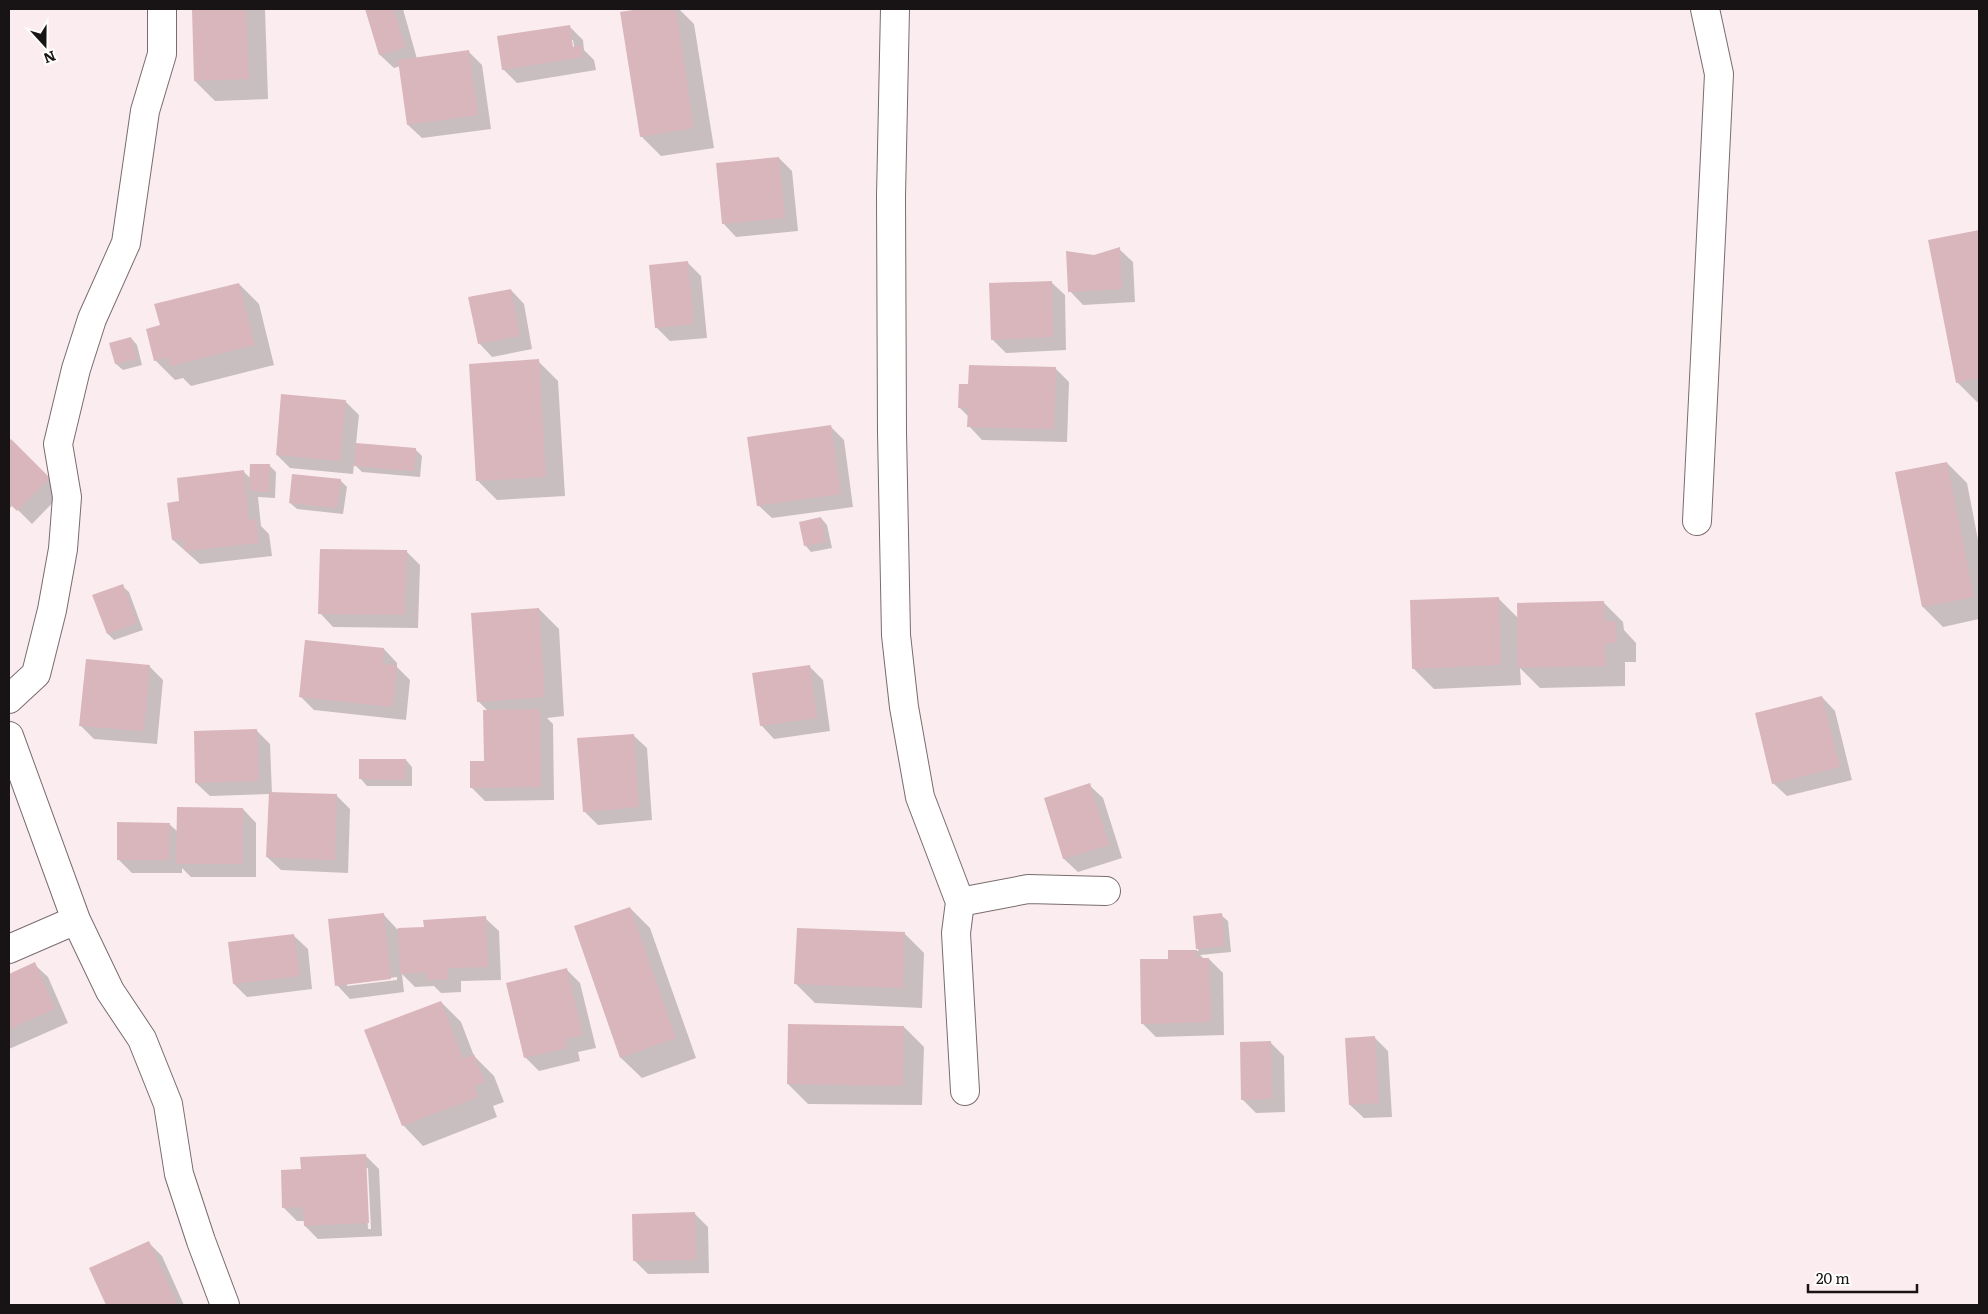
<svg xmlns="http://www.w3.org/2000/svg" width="1988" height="1314" viewBox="0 0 1988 1314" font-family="Literata,serif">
<rect width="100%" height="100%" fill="#fbedef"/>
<path fill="#0003" fill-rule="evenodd" d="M193,9h72l3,90 -53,2 -20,-20z
M367,9h36l14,50 52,-7 13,13 9,64 -69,9 -14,-13 -8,-59 -6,2 -14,-13z
M647,9h32l15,15 20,124 -53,8 -20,-20 -19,-123z
M569,26l14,14 1,10 10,10 2,10 -79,13 -14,-14zM571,40h2l2,13h-2z
M779,158l13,13 6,60 -62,6 -13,-14z
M1979,232v170h-2l-20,-20 -28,-141z
M1119,249l14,13 2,40 -52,3 -13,-14 24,-34z
M688,263l13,13 6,62 -37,3 -14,-14z
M1051,282l14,13 1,55 -60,3 -14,-14z
M239,284l20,20 15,61 -83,21 -8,-8 -8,2 -20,-20 6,-34z
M511,290l13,14 8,45 -40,8 -13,-14z
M131,338l6,7 5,20 -19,5 -7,-6 -5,-20z
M538,361l20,20 7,115 -68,4 -20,-20z
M1056,369l13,13 -2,60 -85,-2 -13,-14v-9l-10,-10 11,-22z
M345,401l14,14 -3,29 59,5 7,7 -2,21 -58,-5 -8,-8 -1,10 -63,-6 -13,-13z
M831,427l13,13 9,67 -81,11 -14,-13z
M11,440l52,52 -31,32 -19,-19 -4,4v-66z
M1947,463l20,20 12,62v74l-36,8 -20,-20z
M270,466l6,6 -1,26 -17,-1 3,29 8,8 3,22 -72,8 -27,-24 7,-38 63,-31 8,8z
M340,480l7,7 -4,27 -46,-5 -7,-6z
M821,518l6,7 5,23 -21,4 -6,-7z
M406,551l14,14 -2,63 -85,-1 -13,-14z
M122,586l7,6 14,38 -29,10 -6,-6z
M1498,598l20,20 85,-16 20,20 1,8 12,13v19h-11v24l-85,2 -20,-20 1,17 -87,4 -20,-20z
M539,609l20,20 5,87 -17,2 6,6 1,76 -69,1 -14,-14 14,-25 3,-51 -10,-10z
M384,649l13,14v4l13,13 -4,40 -92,-10 -14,-14z
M149,666l14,14 -6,64 -63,-5 -14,-14z
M809,666l14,14 7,51 -56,8 -13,-14z
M1822,697l13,14 17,69 -65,16 -14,-13z
M256,730l14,14 2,50 65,2 13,13 -2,64 -67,-3 -14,-13 3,-63 -60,2 -14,-13z
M633,735l14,13 5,72 -54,5 -14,-14z
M406,760l6,7v19h-45l-6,-7z
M1089,785l14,13 19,60 -44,14 -14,-13 -19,-60z
M243,809l13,14v54h-65l-9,-9v5h-50l-14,-14 51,-35 9,8z
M630,908l20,20 46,130 -54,20 -21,-20 -46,-131z
M383,914l14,15 28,-1 60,-10 14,13 2,49 -40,1v11l-20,1 -7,-7 -19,1 -13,-13 2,18 -54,7 -13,-14zM397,977v3l-50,6v-3z
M1221,915l7,6 3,31 -31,3 5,5 4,-1 14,14 1,62 -68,2 -14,-14 27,-63v-9h30l-2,-3z
M904,933l20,20 -2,55 -107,-5 -20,-20z
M294,936l14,13 4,40 -65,8 -13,-13z
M34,964l14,13 20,46 -59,26v-74z
M567,970l13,13 16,65 -18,4 2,9 -41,10 -14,-14z
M441,1002l20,20 13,34 20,20 10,26 -11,4 4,11 -74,29 -20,-21z
M904,1027l20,20 -2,58 -114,-1 -20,-20z
M1374,1037l14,14 4,66 -28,1 -14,-13z
M1270,1042l14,14 1,56 -29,1 -14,-14z
M365,1155l14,14 3,67 -64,3 -13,-13 -1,-5h-7l-13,-13 18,-38zM365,1168h3l3,61h-3z
M695,1214l13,13 1,46 -61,1 -14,-14z
M148,1242l14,14 22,49h-76l-17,-36z"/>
<path fill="#d9b6bc" d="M192,9h54l3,70 -55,2z
M365,9h29l11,39 -26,7z
M639,9h37l18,119 -54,9 -20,-125z
M570,25l3,22 8,-2 2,12 -81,13 -5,-34z
M469,50l9,65 -71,10 -9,-65z
M779,157l6,61 -63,6 -6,-61z
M1979,230v148l-23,5 -28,-143z
M1120,247l2,42 -54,3 -2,-41 28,4z
M688,261l6,63 -39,4 -6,-63z
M1052,281l1,56 -62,3 -2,-57z
M239,283l16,62 -85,21 -2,-9 -14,4 -8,-32 14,-4 -6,-21z
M511,289l9,47 -42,8 -10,-47z
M131,337l6,22 -22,5 -6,-21z
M539,359l7,118 -70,4 -7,-117z
M969,365l87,2 -2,62 -87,-2 1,-18 -10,-1 1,-24h9z
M281,394l65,6 -6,61 -64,-6z
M831,425l10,69 -84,12 -10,-69z
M11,439l39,39 -33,33 -8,-8v-62z
M356,443l60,5 -2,23 -60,-5z
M1947,462l27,135 -52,10 -27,-135z
M250,464h20l-1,28 -20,-1z
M244,470l5,50 7,-1 3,24 -74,8 -2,-12 -11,1 -5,-37 12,-2 -2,-23z
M292,474l49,5 -4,29 -48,-5z
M821,517l5,25 -22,4 -5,-24z
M320,549l87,1 -2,65 -87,-1z
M123,584l14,39 -30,11 -15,-39z
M1499,597l2,68 -89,4 -2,-69z
M1604,601l1,20h11l1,22h-12l1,23 -88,2 -1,-65z
M539,608l6,89 -68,5 -6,-89z
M305,640l79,8 -1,16 14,1 -4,42 -94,-10z
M86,659l64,6 -6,66 -65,-5z
M810,665l7,53 -57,8 -8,-53z
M1822,696l18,71 -68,17 -17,-71z
M540,709l1,78 -71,1v-27h14l-1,-51z
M257,729l2,52 -64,2 -1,-52z
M634,734l5,73 -56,5 -6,-74z
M359,759h47v21l-47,-1z
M1090,783l19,62 -46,14 -19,-61z
M269,792l68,2 -2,66 -69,-3z
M177,807l66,1 -1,56h-66z
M117,822l53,1 -1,37h-52z
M630,907l46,131 -56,20 -46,-132z
M384,913l7,66 -56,7 -7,-67z
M1222,913l3,33 -29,3 -3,-33z
M486,916l2,51 -40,1v11l-22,1v-8l-26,2 -2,-46 26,-1 -1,-7z
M797,928l108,4 -2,56 -109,-4z
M294,934l6,42 -67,8 -5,-42z
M1168,950h29v8h12l2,64 -70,2 -1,-65h28z
M35,962l20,47 -46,20v-55z
M567,968l16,67 -18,4 2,9 -43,10 -18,-75z
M441,1001l22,58 11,-5 11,28 -11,4 4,11 -76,29 -38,-96z
M788,1024l116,2 -1,60 -116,-2z
M1375,1036l4,67 -30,2 -4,-67z
M1271,1041l1,58 -31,1 -1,-58z
M366,1154l3,69 -65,3 -1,-19 -21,1 -1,-38 20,-1 -1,-12z
M695,1212l1,48 -63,1 -1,-47z
M149,1241l29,64h-72l-17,-37z"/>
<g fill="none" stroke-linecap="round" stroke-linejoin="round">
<g stroke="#796c6e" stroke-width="30">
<path id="minor" d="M895,9l-4,187 1,236 4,203 8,72 16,90 40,105 68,-13 78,2
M1697,521l22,-447 -14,-65
M9,699l27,-25 16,-64 11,-61 4,-52 -9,-53 18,-75 16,-50 34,-76 19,-132 17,-57v-45
M9,736l67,184 34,71 32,48 26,65 11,70 22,67 24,64
M960,902l-4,31 9,158
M9,949l67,-29"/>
</g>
<use href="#minor" stroke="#fff" stroke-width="28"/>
</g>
<rect width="1988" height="1314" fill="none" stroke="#181314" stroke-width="20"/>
<g transform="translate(45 45) rotate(159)" stroke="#fefefe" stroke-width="4" paint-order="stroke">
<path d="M0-4L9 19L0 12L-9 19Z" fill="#181314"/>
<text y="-8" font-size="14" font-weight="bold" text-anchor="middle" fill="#181314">N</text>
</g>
<path d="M1808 1284v8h109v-8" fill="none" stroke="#181314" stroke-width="2.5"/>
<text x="1816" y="1284" font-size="15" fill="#181314" stroke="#fefefe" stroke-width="4" paint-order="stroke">20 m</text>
</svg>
